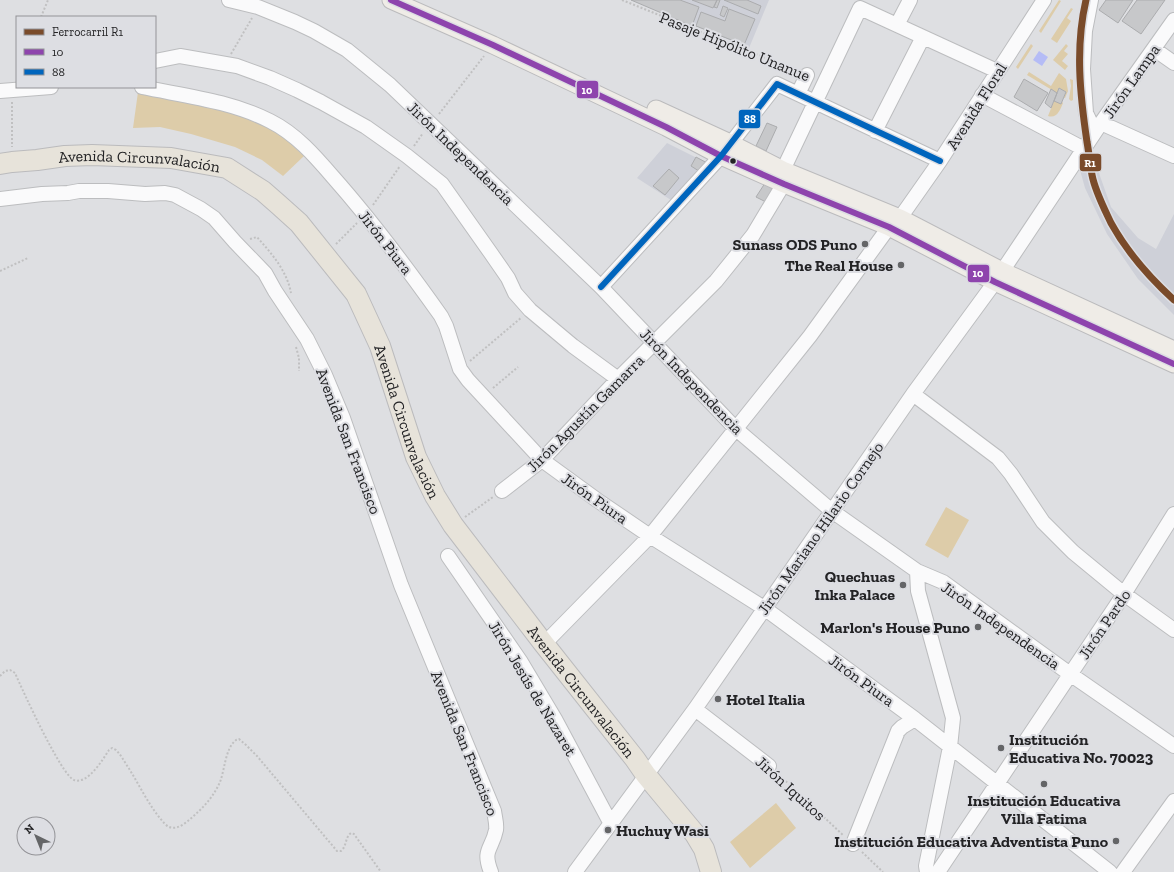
<svg xmlns="http://www.w3.org/2000/svg" width="1174" height="872" viewBox="0 0 1174 872" font-family="'Zilla Slab',serif">
<rect width="100%" height="100%" fill="#dedfe2"/>
<path fill="#ced0d8" d="M631,0h138l-20,48z
M667,143l42,21 -35,38 -37,-24z
M1093,153l7,23 11,31 27,31 18,11 18,-35v101l-36,-36 -31,-45 -22,-46 -5,-18z"/>
<path fill="#ddcca9" d="M1059,0l2,1 -20,32 -2,-2z
M1071,8l2,1 -6,9 4,3 -14,22 -6,-4z
M1031,44l2,2 -15,23 -2,-2z
M1066,44l2,2 -4,5 4,3 -6,7 6,5 -3,4 -12,-10z
M1029,72l22,14 8,-13 7,6 2,12 -3,7h-1l2,-6 -7,-4 -2,5 -30,-18z
M1070,79l3,1v20l-2,1 -2,-2 2,-13z
M138,92c46,13 96,15 138,40 10,6 19,16 28,24l-21,20 -21,-16 -27,-13 -44,-13 -31,-7 -27,1z
M1054,101l7,3 1,-2 1,1c-3,7 -6,16 -15,13z
M946,507l23,13 -21,38 -23,-13z
M776,803l20,25 -46,40 -20,-26z"/>
<path fill="#b5bcf6" d="M1039,51l9,6 -6,9 -9,-6z"/>
<path fill="#c7c8ca" stroke="#abacae" d="M631,0h49l19,7 -7,19z
M692,0h25l-4,8z
M717,0h3l-3,8 -3,-1z
M724,0h23l14,6 -3,8z
M1106,0h27l-15,23 -19,-13z
M1137,0h28l-24,34 -19,-13z
M723,6l5,2 -4,9 -4,-2z
M729,9l26,10 -11,26 -48,-19 5,-14 24,9z
M1024,79l24,14 -11,18 -23,-14z
M1059,88l7,4 -5,12 -7,-3z
M1051,89l6,4 -6,15 -6,-5z
M767,123l10,4 -11,24 -10,-5z
M696,157l13,7 -7,9 -11,-7z
M669,169l10,9 -14,17 -12,-9z
M767,180l10,6 -11,16 -10,-5z"/>
<g fill="none" stroke-linecap="round" stroke-linejoin="round">
<g stroke="#bcbdbf" stroke-width="16">
<path id="minor" d="M229,0l29,7 37,15 19,9 33,19 43,35 211,202 135,142 96,82 85,60 26,11 127,92 104,72
M1091,0l-6,31 -2,38 3,44 9,19
M897,25l13,-25
M1154,49l20,14
M155,61l25,-5 57,10 33,12 27,12 24,12 45,25 41,29 35,28 48,68 18,26 7,15 15,17 43,36 45,33
M142,87c43,9 89,14 128,34 26,13 45,35 63,56 39,44 74,91 108,139l5,10 14,43 8,11 74,80 55,40 53,36 114,72 151,111 195,153
M0,91l51,-4
M798,94l9,-19
M982,95l102,54
M1101,123l73,33
M875,131l48,-94
M783,170l77,-162 137,63
M0,199l42,-5 26,-1 11,-2h29l37,3 20,-1 10,2 26,14 13,9 21,24 30,31 10,18 32,48 18,36 18,43 58,167 93,226c1,7 3,13 2,19 -4,20 -14,19 -5,42
M601,287l120,-131 56,-72 163,77
M913,394l85,64 13,16 32,48 30,30 51,42 50,36
M502,491l40,-31 76,-81 98,-98 37,-46 36,-60
M448,556l73,106 34,57 56,105
M917,571l1,20 35,127 -3,29 -24,119 1,6
M544,644l106,-108 160,-200 79,-109 11,-9 40,-57 104,-161
M695,709l74,57
M853,844l45,-113 4,-4 13,-8
M575,872l120,-163 218,-315 82,-112 106,-159 73,-103
M938,872l186,-278 50,-80
M1123,872l51,-71"/>
</g>
<g stroke="#bbbbbd" stroke-width="19">
<path id="major" d="M391,0l102,45 173,82 55,29 63,28 105,43 106,55 179,82
M656,109l74,34 53,27 117,48 102,53 172,79"/>
</g>
<g stroke="#bbbbbd" stroke-width="22">
<g id="highway">
<path id="s1" d="M0,164l12,-2 25,-2 28,-4 27,-1 79,3 56,10 36,23 16,14 20,18 57,71 24,52 36,111 19,39 18,29 91,119 91,115 11,16 49,59 9,15 7,23"/>
</g>
</g>
<path stroke="#c0c0c1" stroke-width="2" stroke-dasharray="2 2" stroke-linecap="butt" d="M622,0l173,70
M41,17l7,-17
M231,54l21,-36
M12,102v45
M439,114l45,-58
M414,146l9,-13
M373,205l27,-39
M250,239l7,-2c15,17 30,34 34,56
M336,244l21,-21
M0,271l28,-13
M296,347l3,11v13
M470,361l52,-44
M493,388l25,-21
M465,517l28,-20
M0,676l5,-5 5,-1 5,3c7,16 46,102 59,107 14,5 29,-21 35,-30l3,-2 4,2c5,5 8,11 12,17 12,19 22,41 37,57 8,8 17,2 24,-4 13,-11 24,-22 31,-38 5,-13 5,-33 16,-42l3,-1 7,6 11,11 80,95h4c6,-5 4,-14 10,-18l3,1 27,38
M777,773l67,63
M862,852l21,20"/>
<use href="#minor" stroke="#fafafb" stroke-width="14"/>
<use href="#major" stroke="#efece7" stroke-width="17"/>
<use href="#highway" stroke="#e7e3da" stroke-width="20"/>
<g stroke="#dddee3" stroke-width="9">
<path id="bus-1" d="M391,0l102,45 173,82 55,29 63,28 105,43 106,55 179,82"/>
</g>
<g stroke="#dddee3" stroke-width="9">
<path id="bus-2" d="M601,287l120,-131 56,-72 163,77"/>
</g>
<use href="#bus-1" stroke="#8e44ad" stroke-width="6"/>
<use href="#bus-2" stroke="#0065bd" stroke-width="6"/>
<g stroke="#dddee3" stroke-width="10">
<path id="rail-1" d="M1086,0c-11,47 -6,95 1,142 2,11 3,22 5,33 3,16 12,33 19,48 16,29 39,55 63,77"/>
</g>
<use href="#rail-1" stroke="#7a4b2a" stroke-width="7"/>
</g>
<circle fill="#232325" stroke="#dddee3" stroke-width="1.5" cx="733" cy="161" r="3.5"/>
<g fill="#646567" stroke="#dddee3" stroke-width="1.5">
<circle cx="865" cy="244" r="4"/>
<circle cx="901" cy="265" r="4"/>
<circle cx="903" cy="585" r="4"/>
<circle cx="978" cy="627" r="4"/>
<circle cx="718" cy="699" r="4"/>
<circle cx="1001" cy="748" r="4"/>
<circle cx="1044" cy="784" r="4"/>
<circle cx="608" cy="830" r="4"/>
<circle cx="1116" cy="841" r="4"/>
</g>
<g text-anchor="middle" stroke-width="4" stroke-linejoin="round" paint-order="stroke">
<g font-size="16" fill="#232325" stroke="#dddee3">
<text transform="translate(735 46) rotate(22)" y="6">Pasaje Hipólito Unanue</text>
<text transform="translate(1131 81) rotate(-55)" y="6">Jirón Lampa</text>
<text transform="translate(976 106) rotate(-58)" y="6">Avenida Floral</text>
<text transform="translate(461 153) rotate(44)" y="6">Jirón Independencia</text>
<text dy="6" stroke="none"><textPath href="#s1" startOffset="140">Avenida Circunvalación</textPath></text>
<text transform="translate(386 242) rotate(52)" y="6">Jirón Piura</text>
<text transform="translate(692 381) rotate(46)" y="6">Jirón Independencia</text>
<text transform="translate(585 413) rotate(-45)" y="6">Jirón Agustín Gamarra</text>
<text dy="6" stroke="none"><textPath href="#s1" startOffset="548">Avenida Circunvalación</textPath></text>
<text transform="translate(349 441) rotate(69)" y="6">Avenida San Francisco</text>
<text transform="translate(595 498) rotate(35)" y="6">Jirón Piura</text>
<text transform="translate(820 528) rotate(-55)" y="6">Jirón Mariano Hilario Cornejo</text>
<text transform="translate(1104 624) rotate(-56)" y="6">Jirón Pardo</text>
<text transform="translate(1001 625) rotate(35)" y="6">Jirón Independencia</text>
<text transform="translate(862 680) rotate(36)" y="6">Jirón Piura</text>
<text transform="translate(533 688) rotate(59)" y="6">Jirón Jesús de Nazaret</text>
<text dy="6" stroke="none"><textPath href="#s1" startOffset="872">Avenida Circunvalación</textPath></text>
<text transform="translate(465 743) rotate(68)" y="6">Avenida San Francisco</text>
<text transform="translate(791 788) rotate(42)" y="6">Jirón Iquitos</text>
</g>
<g font-size="16" font-weight="bold" fill="#232325" stroke="#dddee3" text-anchor="end">
<text x="857" y="250">Sunass ODS Puno</text>
<text x="893" y="271">The Real House</text>
<text x="895" y="582">Quechuas<tspan x="895" dy="18">Inka Palace</tspan></text>
<text x="970" y="633">Marlon's House Puno</text>
<text x="726" y="705" text-anchor="start">Hotel Italia</text>
<text x="1009" y="745" text-anchor="start">Institución<tspan x="1009" dy="18">Educativa No. 70023</tspan></text>
<text x="1044" y="806" text-anchor="middle">Institución Educativa<tspan x="1044" dy="18">Villa Fatima</tspan></text>
<text x="616" y="836" text-anchor="start">Huchuy Wasi</text>
<text x="1108" y="847">Institución Educativa Adventista Puno</text>
</g>
</g>
<g stroke="#dddee3" stroke-width="1.5">
<rect x="576" y="80" width="23" height="19" rx="4" fill="#8e44ad"/>
<rect x="738" y="109" width="23" height="20" rx="4" fill="#0065bd"/>
<rect x="1079" y="153" width="23" height="19" rx="4" fill="#7a4b2a"/>
<rect x="967" y="264" width="23" height="19" rx="4" fill="#8e44ad"/>
</g>
<g font-size="11" text-anchor="middle" font-weight="bold" fill="#fff">
<text x="587" y="94">10</text>
<text x="750" y="123">88</text>
<text x="1090" y="167">R1</text>
<text x="978" y="277">10</text>
</g>
<rect x="16" y="16" width="140" height="72" fill="#dddee3" stroke="#939397"/>
<rect x="24" y="29" width="20" height="6" fill="#7a4b2a" stroke="#939397"/>
<text x="52" y="36" font-size="12" fill="#232325">Ferrocarril R1</text>
<rect x="24" y="49" width="20" height="6" fill="#8e44ad" stroke="#939397"/>
<text x="52" y="56" font-size="12" fill="#232325">10</text>
<rect x="24" y="69" width="20" height="6" fill="#0065bd" stroke="#939397"/>
<text x="52" y="76" font-size="12" fill="#232325">88</text>
<g transform="translate(36 836) rotate(317)"><circle r="19" fill="#dddee3" stroke="#939397"/>
<path d="M0-3L7 15L0 10L-7 15Z" fill="#646567"/>
<text y="-6" font-size="11" font-weight="bold" text-anchor="middle" fill="#232325">N</text>
</g>
</svg>
